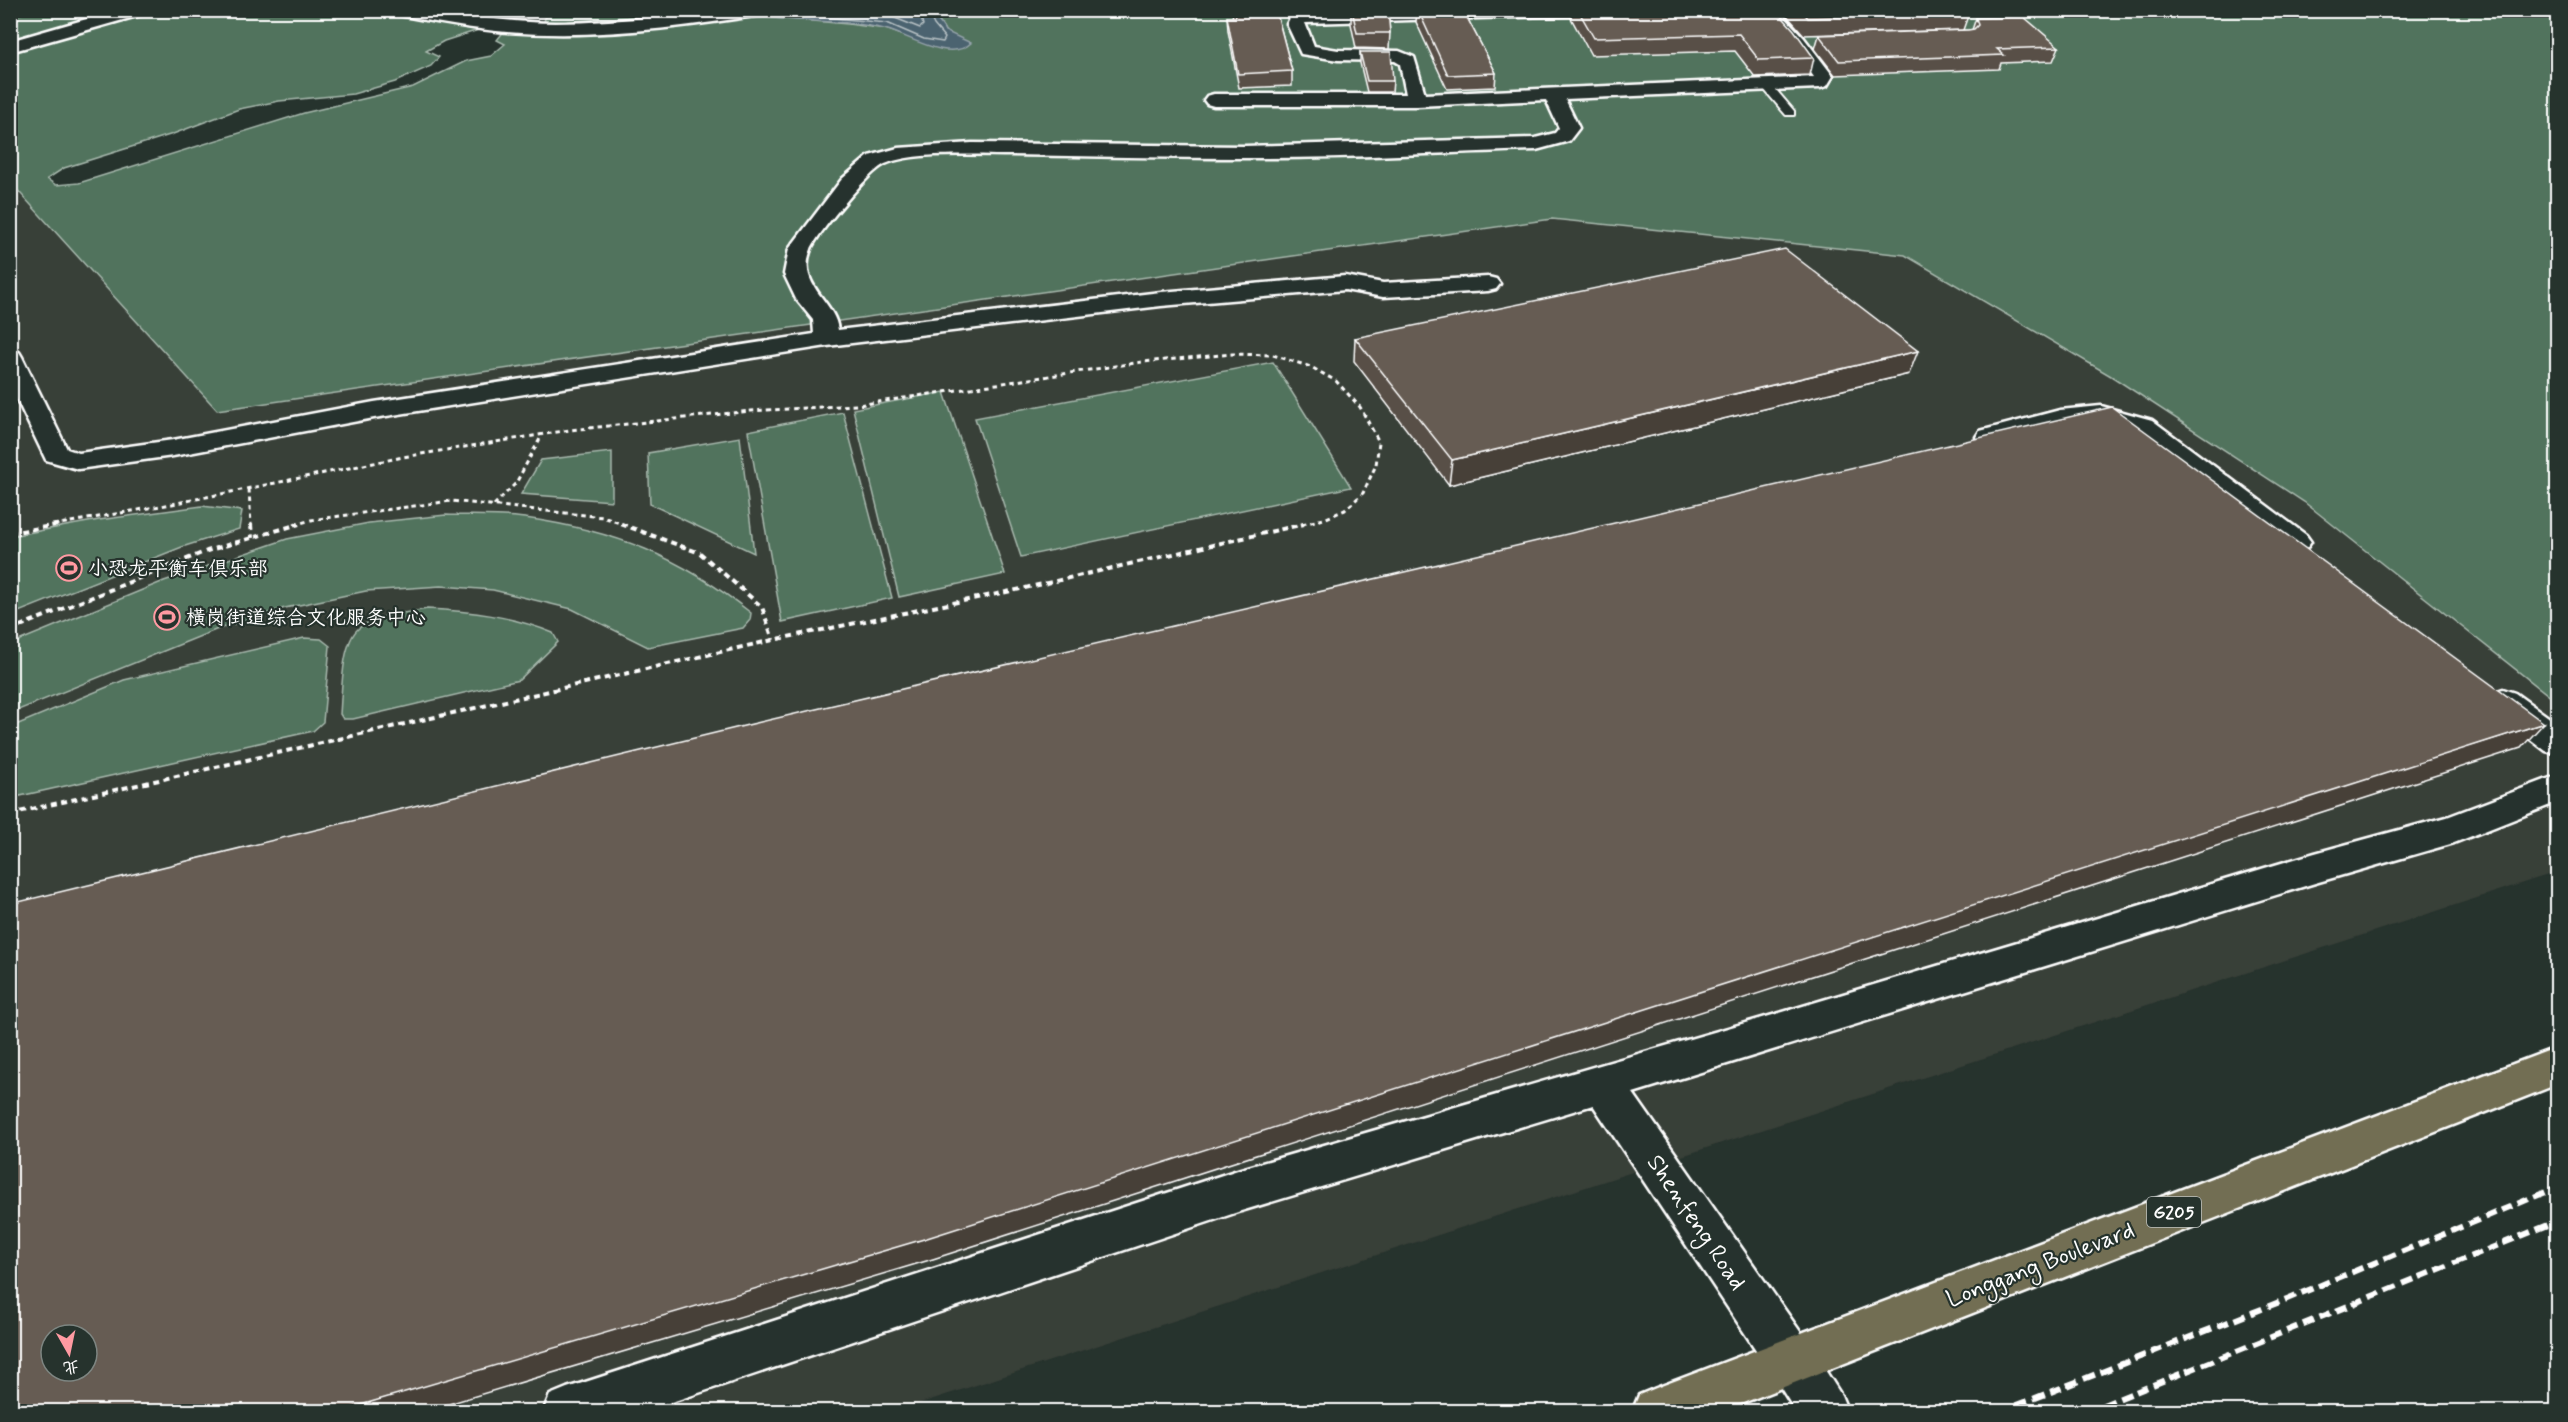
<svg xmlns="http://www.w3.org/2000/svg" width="2568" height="1422" viewBox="0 0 2568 1422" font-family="Mynerve,'LXGW WenKai TC',sans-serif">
<rect width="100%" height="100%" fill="#26332d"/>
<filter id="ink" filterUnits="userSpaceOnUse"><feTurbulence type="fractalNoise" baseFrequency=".0167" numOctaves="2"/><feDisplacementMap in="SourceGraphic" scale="12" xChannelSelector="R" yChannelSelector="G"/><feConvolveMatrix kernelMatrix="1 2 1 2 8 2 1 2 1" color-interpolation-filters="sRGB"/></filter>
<g filter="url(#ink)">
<path fill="#393f38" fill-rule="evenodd" d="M10,183l207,227 1335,-191 353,36 206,121 193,126 253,200v170l-1661,539h-885zM51,1335h36v36h-36z"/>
<path fill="#51735d" stroke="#a8b9ae" stroke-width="1.5" d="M416,10l6,9 66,8 -44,14 -18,10 13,6 -8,9 -36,16 -42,12 -74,7 -40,8 -66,25 -109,34 -17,11 9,6 23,-2 225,-70 109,-26 53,-26 25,-5 14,-12 -8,-4 8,-10 167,-6 95,-7 81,7 38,5 16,6 43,-4c-3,-9 -11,-12 -13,-20h1625v691l-253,-200 -193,-126 -206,-121 -353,-36 -1335,191 -206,-227v-167l22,-5z
M555,11h122l-10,1 -6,6 -118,7 2,-7z
M1273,362l78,125 -330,70 -46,-139z
M944,392l61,182 -106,23 -46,-188z
M843,412l49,186 -110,24 -34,-191z
M740,437l14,116 -104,-49 -2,-51z
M612,452v49l-91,-7 20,-34z
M202,506l40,5 -3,18 -57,18 -171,68v-79l88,-16z
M446,515c26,1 53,-1 79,3 91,13 154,38 226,95l-1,7 -7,8 -95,19 -76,-38 -79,-19 -52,-4 -75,5 -81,17 -67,21 -207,84v-69l153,-63 123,-42 82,-16z
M427,609c44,2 85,7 126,24l5,9 -39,38 -166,39h-10l-3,-5c2,-22 1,-71 19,-86 16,-13 47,-15 68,-19z
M304,638l17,1 9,7 -7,76 -10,9 -302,67v-71l113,-47z"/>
<path fill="#4b636f" stroke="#93a1a9" stroke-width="1.5" d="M773,11h159c2,8 10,12 13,20l26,12c-21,20 -62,-7 -83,-13 -39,-11 -82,-7 -121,-13z"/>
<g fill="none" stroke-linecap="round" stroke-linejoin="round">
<path stroke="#b7c1c5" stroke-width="1.5" d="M777,10l3,3 107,10 37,16 19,3 2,-4 -11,-13 -7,-15
M849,10l41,6 30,12 3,-3 -4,-15"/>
<g stroke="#fff" stroke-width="4">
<path id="lane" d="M1767,83l4,1 23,27v4h-8l-23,-27v-4z"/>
</g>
<g stroke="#fff" stroke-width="5">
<path id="street" d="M118,10h28l-2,4 -134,38v-11z
M391,10c55,0 108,13 164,13 72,0 142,-13 214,-13l-8,5c-84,13 -169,24 -254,17 -36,-3 -72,-10 -108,-17z
M1363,10h235l-8,5 -285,8 9,23 24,4 61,1 15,6 11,37 389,-17 -22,-31 -32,-36h18l26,28 29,38 -6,10 -7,2 -255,11 14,29 -10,13 -33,9c-98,3 -196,9 -294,8 -77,0 -154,-2 -231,-3 -33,0 -97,-4 -126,9 -16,7 -67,69 -74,85 -15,37 24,51 27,81l323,-38 184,-16 38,7 105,-6 8,2 4,5 -4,5 -8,2 -105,6 -38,-7 -184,16 -334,40 -453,72 -201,38 -95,13 -32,-9 -36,-75v-35l9,2 3,5 45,92 12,4 94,-13 201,-38 440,-68 -1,-14 -17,-21 -12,-25 5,-25 53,-70 27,-23 29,-8 74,-5 273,3 290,-8 20,-5 4,-5 -13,-28 -129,6h-203l-7,-2 -3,-4 3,-4 7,-2h192l-6,-30 -5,-3 -57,-1 -37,-6 -14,-30 4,-8 17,-4z
M2101,406l51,14 154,115 5,7 -5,7 -10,2 -10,-2 -152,-117 -34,-10 -39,4 -72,19 -9,-2 -4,-6 4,-6 80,-21z
M2503,689l12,4 43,31v30l-12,-3 -55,-42 -4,-8 4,-8z
M2558,775v27l-104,41 -139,40 -682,210 175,250 7,17 -7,17 -17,7 -17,-7 -181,-272 -352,106 -599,201h-99l7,-17 17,-7 674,-219 532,-154 542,-162 132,-36z"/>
</g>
<g stroke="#fff" stroke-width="5">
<path id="secondary" d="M1791,1336l17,7 33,52 7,17h-52l-22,-35 -7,-17 7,-17z"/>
</g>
<g stroke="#fff" stroke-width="5">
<path id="highway" d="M2558,1047v37l-838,328h-88l7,-17 17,-7z"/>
</g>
<path stroke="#fff" stroke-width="3" stroke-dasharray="4.5 4" stroke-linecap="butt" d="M249,489l2,36
M494,505l22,-22 26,-48
M54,525l118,-21 231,-47 167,-27 181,-19 107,-6 284,-43 90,-8 41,1 38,12 25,14 24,26 19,35 -3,23 -13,28 -18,17 -21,9 -26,6
M294,525l17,-5 140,-19 152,16 22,8"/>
<path stroke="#fff" stroke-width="4" stroke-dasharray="6 4.5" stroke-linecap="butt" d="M251,524l1,14
M621,524l79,29 62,54 11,33
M10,533l52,-9
M10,630l197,-79 92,-27
M10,814l763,-174 248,-51 283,-65"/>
<use href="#lane" fill="#26332d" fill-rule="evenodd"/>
<use href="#street" fill="#26332d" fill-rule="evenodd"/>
<use href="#secondary" fill="#26332d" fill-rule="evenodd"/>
<use href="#highway" fill="#726e52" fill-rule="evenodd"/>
<path stroke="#fff" stroke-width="6" stroke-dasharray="12 6" stroke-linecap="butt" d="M2000,1412l287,-113 271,-112
M2086,1412l472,-191"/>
</g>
<path fill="#584f47" stroke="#fff" stroke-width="1.5" d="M1231,10h45l16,61v15l-53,2 -11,-57 -1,-14h6z
M1351,10h37l2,23 -1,16 -33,-1 -5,-24z
M1417,10h46l33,63 -1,14 -48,2 -31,-67z
M1572,10h204l38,48 -4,17 -55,2 -20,-26 -144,4 -20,-37z
M1782,10h183l4,3 -6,17 -159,5z
M1976,18l83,29 -6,14 -52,2 -2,6 -164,6 -20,-26 4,-14 149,-5h4z
M1360,52l33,29 -1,11h-25l-7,-29z
M1355,338l554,36 -460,111 -95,-124z"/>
<path fill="#474039" stroke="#fff" stroke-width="1.5" d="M1918,351l-9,23 -460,111 3,-25z
M2544,723l-23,25 -1588,511 -511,153h-85z"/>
<path fill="#665c52" stroke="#fff" stroke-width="1.5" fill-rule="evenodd" d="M1235,10h41l16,61 -54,3 -11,-57h9z
M1352,10h36l2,23h-33z
M1418,10h45l33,63 -48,2z
M1578,10h198l18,20 20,28 -55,2 -20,-26 -145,4z
M1801,10h164l4,3 -161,5z
M2024,17l35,30 -62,2 7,6 -165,6 -20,-26 149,-5 6,-1 4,-4 -2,-7z
M1360,52h31l2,29h-26z
M1785,249l133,102 -466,109 -97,-122z
M2112,407l432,316 -1620,516 -587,173h-327v-508l742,-180zM51,1335h36v36h-36z"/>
</g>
<defs>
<g id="stadium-ring" transform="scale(1.35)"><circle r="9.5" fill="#26332d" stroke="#ff9aa2" stroke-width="1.5"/><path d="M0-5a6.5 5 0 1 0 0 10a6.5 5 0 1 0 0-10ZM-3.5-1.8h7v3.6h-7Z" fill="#ff9aa2"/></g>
</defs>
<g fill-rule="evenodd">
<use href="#stadium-ring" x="69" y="568"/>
<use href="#stadium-ring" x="167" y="617"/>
</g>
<g text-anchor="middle" stroke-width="4.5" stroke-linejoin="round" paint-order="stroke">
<rect fill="#26332d" stroke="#bec2c0" stroke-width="1.5" x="2147" y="1197" width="54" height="30" rx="4.5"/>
<g font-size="18" font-weight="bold" fill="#fff">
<text x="2174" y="1218">G205</text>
</g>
<g font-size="20" fill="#fff" stroke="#26332d" text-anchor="start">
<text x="88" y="575">小恐龙平衡车俱乐部</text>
<text x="186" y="624">横岗街道综合文化服务中心</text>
</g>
<g font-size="24" fill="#fff" stroke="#26332d">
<text transform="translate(1697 1222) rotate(56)" y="8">Shenfeng Road</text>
<text transform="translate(2040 1264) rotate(-21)" y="8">Longgang Boulevard</text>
</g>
</g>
<rect width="2568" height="1422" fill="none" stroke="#26332d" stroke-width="36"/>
<rect x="18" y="18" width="2532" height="1386" fill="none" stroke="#fff" stroke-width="2" filter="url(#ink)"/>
<g transform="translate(69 1353) rotate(171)"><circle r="28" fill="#26332d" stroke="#7d8581" stroke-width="1.5"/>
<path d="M0-4.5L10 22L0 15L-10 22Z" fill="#ff9aa2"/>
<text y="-9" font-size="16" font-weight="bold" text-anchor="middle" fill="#ffffff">北</text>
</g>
</svg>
